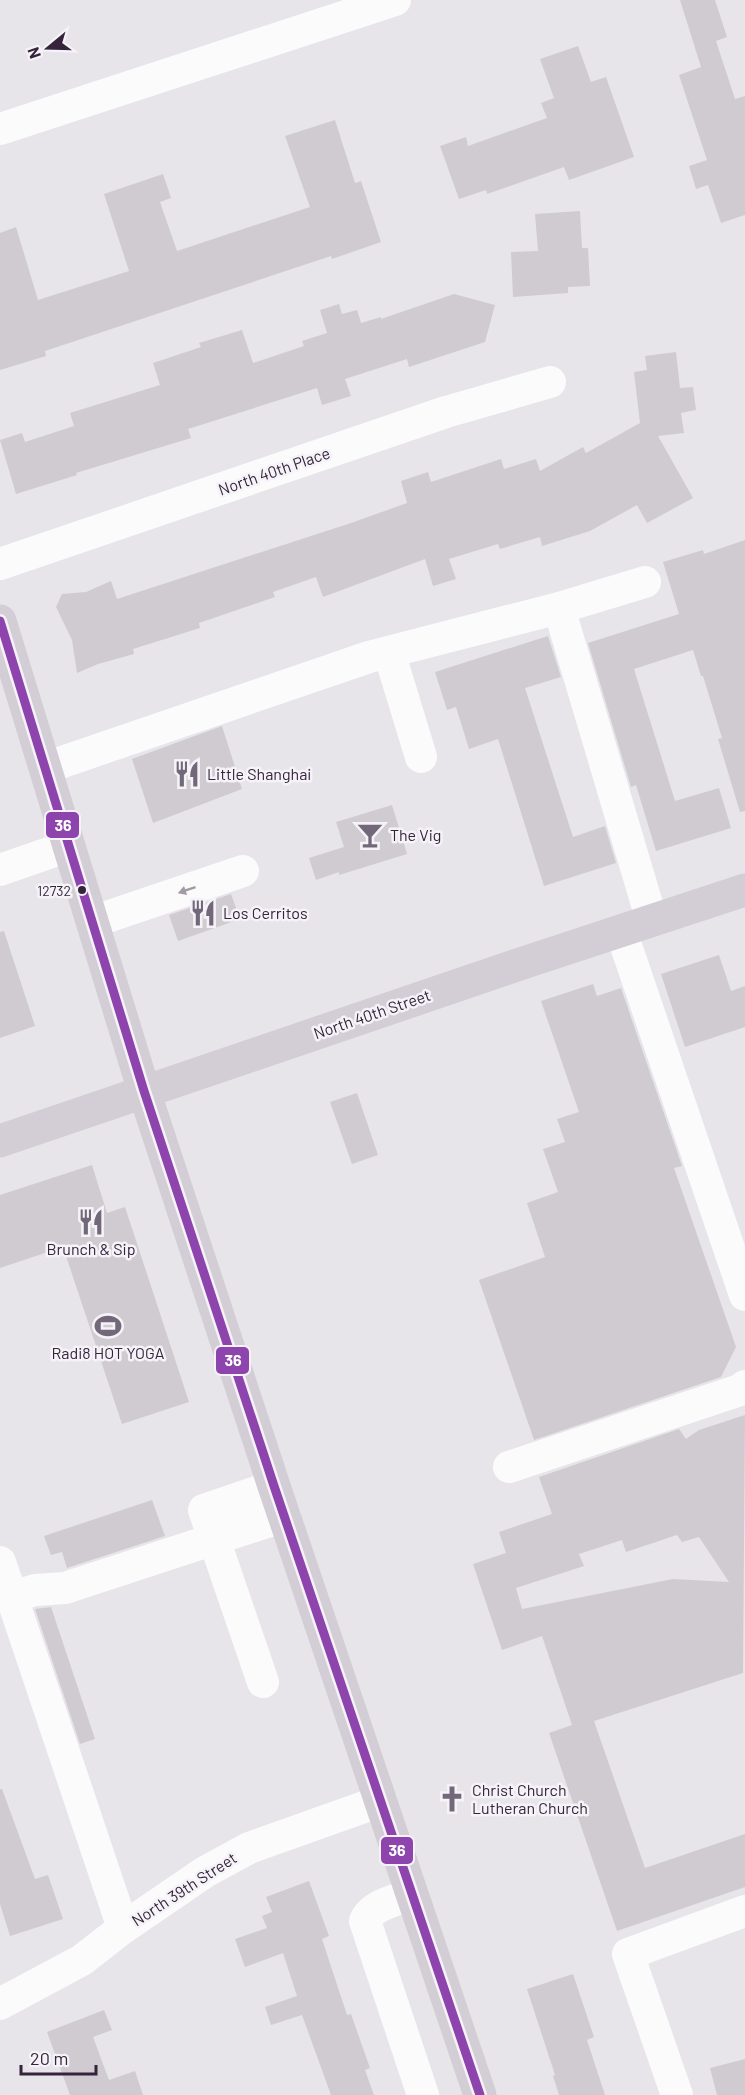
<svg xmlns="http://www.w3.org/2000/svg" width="745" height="2095" viewBox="0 0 745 2095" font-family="Barlow,sans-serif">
<rect width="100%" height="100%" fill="#e7e5ea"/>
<path fill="#cfcbd1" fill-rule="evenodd" d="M680,0h35l12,37 -11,4 19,58 10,-3v119l-24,8 -13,-38 -12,4 -7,-23 18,-6 -28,-85 22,-8z
M578,46l13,36 15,-5 28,80 -65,23 -5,-13 -77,27 -1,-4 -27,9 -19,-53 26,-9 2,9 79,-28 -6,-15 13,-5 -14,-39z
M335,120l20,63 6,-2 20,61 -49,17 -1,-3 -286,95 1,5 -46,14v-137l16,-6 22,73 91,-29 -25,-77 59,-20 8,24 -11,4 17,49 133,-44 -25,-71z
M580,211l2,37h6l2,38 -22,1v6l-55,4 -2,-45 27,-1 -3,-37z
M454,294l41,11 -10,37 -76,25 -2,-8 -62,20 6,17 -29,9 -5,-17 -129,41 3,9 -115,35 1,2 -61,19 -16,-54 22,-7 3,9 49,-16 -4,-13 90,-28 -7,-22 48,-16 -2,-4 43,-13 11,33 51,-17 -2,-5 25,-8 -7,-23 19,-6 3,10 15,-4 4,13 20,-6v2z
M676,352l4,36 13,-1 3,23 -15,3 3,20 -26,3 35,62 -46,25 -10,-18 -47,26 -48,15 -2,-9 -40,12 -2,-5 -49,15 7,20 -23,7 -8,-27 -102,38 -7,-20 -43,15 2,5 -76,26 1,5 -67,21 1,5 -36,10 -21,9 -5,-33 -16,-33 6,-13 24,-2 25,-11 6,18 234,-76 56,-20 -6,-22 27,-9 3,10 70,-23 3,10 32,-10 4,12 43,-24 3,6 54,-30 -6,-51 13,-2 -2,-14z
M745,540v271l-5,1 -22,-73 4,-1 -19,-62h-2l-8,-26 -59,19 41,132 44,-13 12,40 -75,23 -20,-66 -5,2 -43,-144 91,-29 -16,-52 40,-12 1,4z
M548,636l13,41 -36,11 48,149 32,-11 11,37 -72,23 -46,-147 -29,10 -13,-42 -9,3 -12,-38z
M222,726l20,63 -89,34 -21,-64z
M392,805l15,49 -68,21v-3l-23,8 -7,-22 35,-11 -8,-25z
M231,894l9,25 -62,22 -9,-26z
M4,931l31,95 -35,12v-106z
M719,955l12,36 14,-5v41l-60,20 -24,-73z
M593,984l4,12 24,-8 61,178 -8,2 62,179 -15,30 -187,63 -55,-160 66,-23 -18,-54 31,-11 -15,-43 22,-7 -8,-23 22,-7 -38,-111z
M357,1093l21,62 -26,9 -22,-62z
M92,1165l15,48 18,-6 64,195 -67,22 -59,-177 -63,21v-73z
M745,1415l-2,258 -149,48 51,147 100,-34v53l-128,44 -68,-198 23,-8 -30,-89 -40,14 -29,-86 33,-11 -7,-21 53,-18 -13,-37 140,-48 7,10 13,-9zM677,1535l5,7 17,-5 30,45 -56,-3 -151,30 -6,-21 68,-22 -5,-12 43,-14 4,12z
M152,1500l13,36 -98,32 -5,-16 -11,3 -7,-19z
M51,1607l44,132 -15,5 -45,-135z
M0,1789h2l33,90 13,-4 15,44 -53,17 -10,-32z
M309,1881l20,55 -7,3 25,76 4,-1 19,54 -5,2 9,25h-43l-29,-80 -31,10 -6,-18 32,-11 -14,-43 -38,14 -10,-28 32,-11 -5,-12 10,-4 -6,-15z
M573,1974l21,63 -7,3 18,55h-46l-6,-19 2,-1 -28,-86z
M104,2010l8,20 -19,7 16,43 26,-9 8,24h-73l-23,-63z
M745,2059v36h-28l-7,-27z"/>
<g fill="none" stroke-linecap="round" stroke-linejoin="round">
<path stroke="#fbfbfc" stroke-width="32" d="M0,129l395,-129
M0,564l446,-152 104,-30
M645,582l-86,26 93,313
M389,652l32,105
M45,768l324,-111 190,-49
M0,870l69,-24
M92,922l151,-51
M621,931l124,364
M509,1467l234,-78 2,-3
M0,1562l123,366
M12,1597l23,-7 30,-2 220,-72
M263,1682l-59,-172 70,-24
M412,1894c-15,6 -41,11 -47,27l58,174
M0,2004l82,-44 41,-32 82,-56 44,-24 132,-47
M677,2095l-49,-141 117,-43"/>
<path stroke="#d3ced5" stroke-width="33" d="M0,621l144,470 130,395 206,609
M0,1141l526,-179 219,-72"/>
<g stroke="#f5f3f8" stroke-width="14">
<path id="bus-1" d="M0,621l144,470 130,395 206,609"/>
</g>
<use href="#bus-1" stroke="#8e44ad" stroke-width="9"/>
</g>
<defs><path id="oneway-solid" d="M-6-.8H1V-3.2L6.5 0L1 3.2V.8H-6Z" transform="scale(1.5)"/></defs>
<use fill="#a29aa6" href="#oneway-solid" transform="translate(187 890) rotate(161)"/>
<defs>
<g id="restaurant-bare" transform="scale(2.07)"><path d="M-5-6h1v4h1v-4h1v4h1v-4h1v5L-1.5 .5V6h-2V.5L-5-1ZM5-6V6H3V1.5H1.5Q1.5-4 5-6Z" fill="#736879" stroke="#f5f3f8" stroke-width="2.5" paint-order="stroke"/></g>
<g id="bar-bare" transform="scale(2.07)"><path d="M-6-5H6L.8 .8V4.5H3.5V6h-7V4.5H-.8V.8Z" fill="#736879" stroke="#f5f3f8" stroke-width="2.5" paint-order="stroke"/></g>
<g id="stadium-bare" transform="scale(2.07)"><path d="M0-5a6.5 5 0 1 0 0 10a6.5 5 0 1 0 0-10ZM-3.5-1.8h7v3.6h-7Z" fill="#736879" stroke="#f5f3f8" stroke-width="2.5" paint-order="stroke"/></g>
<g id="church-bare" transform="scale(2.07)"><path d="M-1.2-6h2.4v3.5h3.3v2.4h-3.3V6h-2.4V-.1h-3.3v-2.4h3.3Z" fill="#736879" stroke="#f5f3f8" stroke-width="2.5" paint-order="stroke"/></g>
</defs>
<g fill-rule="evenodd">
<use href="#restaurant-bare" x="187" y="774"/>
<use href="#bar-bare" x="370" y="835"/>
<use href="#restaurant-bare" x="203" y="913"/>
<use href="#restaurant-bare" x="91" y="1222"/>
<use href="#stadium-bare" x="108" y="1326"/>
<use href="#church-bare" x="452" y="1799"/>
</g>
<circle fill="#35243c" stroke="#f5f3f8" stroke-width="2" cx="82" cy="890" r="5"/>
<g text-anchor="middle" stroke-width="5" stroke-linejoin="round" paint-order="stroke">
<g font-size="14" fill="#35243c" stroke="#f5f3f8" text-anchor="end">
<text x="71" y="896">12732</text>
</g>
<g font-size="16" fill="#35243c" stroke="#f5f3f8">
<text transform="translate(274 471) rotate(-19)" y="6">North 40th Place</text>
<text transform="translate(372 1014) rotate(-19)" y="6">North 40th Street</text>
<text transform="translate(184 1889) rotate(-33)" y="6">North 39th Street</text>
</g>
<g font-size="16" fill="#35243c" stroke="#f5f3f8" text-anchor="start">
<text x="207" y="780">Little Shanghai</text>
<text x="390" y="841">The Vig</text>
<text x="223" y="919">Los Cerritos</text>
<text x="91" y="1255" text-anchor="middle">Brunch &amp; Sip</text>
<text x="108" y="1359" text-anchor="middle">Radi8 HOT YOGA</text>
<text x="472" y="1796">Christ Church<tspan x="472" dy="18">Lutheran Church</tspan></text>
</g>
</g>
<g stroke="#f5f3f8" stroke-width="2">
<rect x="45" y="811" width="35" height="28" rx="6" fill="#8e44ad"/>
<rect x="215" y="1346" width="35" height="29" rx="6" fill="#8e44ad"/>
<rect x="380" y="1836" width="34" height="29" rx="6" fill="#8e44ad"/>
</g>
<g font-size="16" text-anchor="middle" font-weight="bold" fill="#fff">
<text x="63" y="831">36</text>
<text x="233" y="1366">36</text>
<text x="397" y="1856">36</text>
</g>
<g transform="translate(48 48) rotate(251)" stroke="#f5f3f8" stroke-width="4.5" paint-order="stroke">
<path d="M0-4.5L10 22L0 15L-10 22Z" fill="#35243c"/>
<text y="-9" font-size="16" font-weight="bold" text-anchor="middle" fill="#35243c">N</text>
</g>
<path d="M21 2065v9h75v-9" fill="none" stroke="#35243c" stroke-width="3"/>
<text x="30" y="2065" font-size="18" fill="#35243c" stroke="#f5f3f8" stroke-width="4.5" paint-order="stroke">20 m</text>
</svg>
